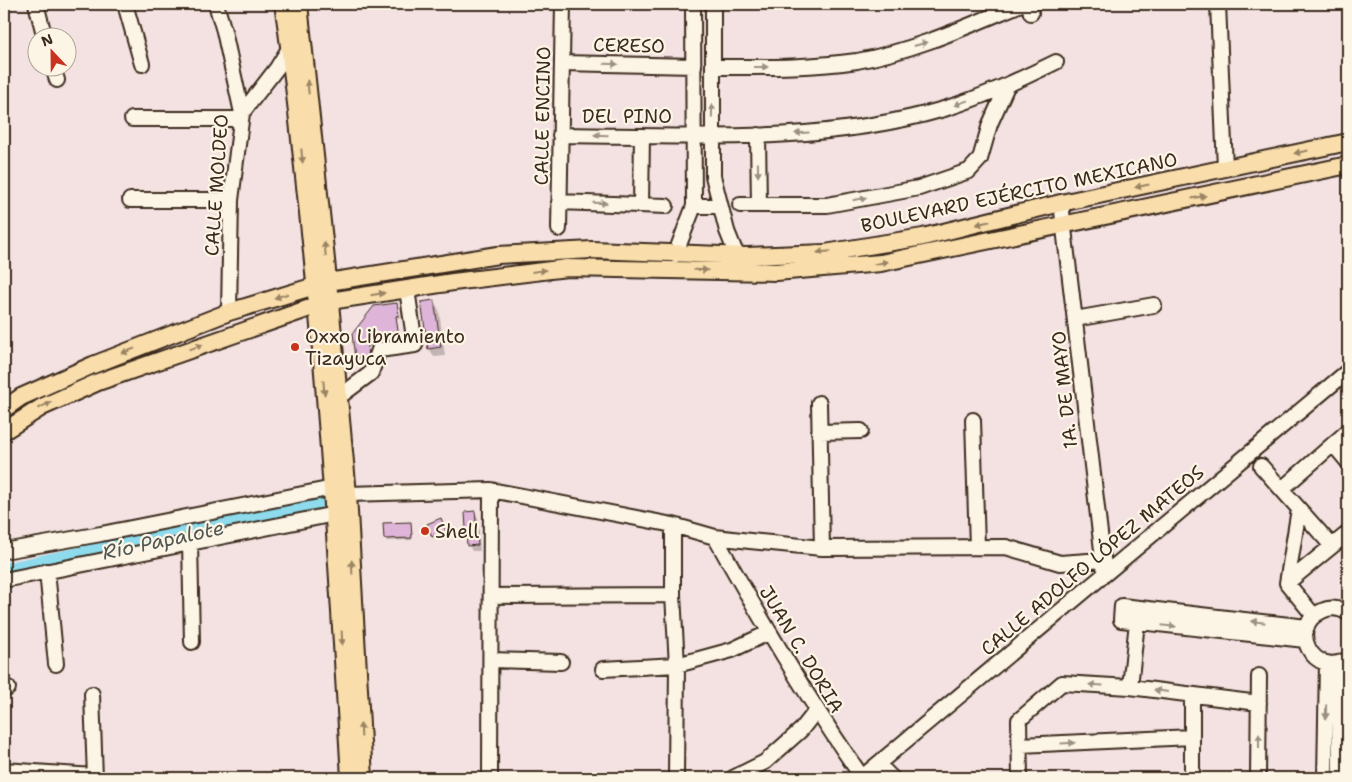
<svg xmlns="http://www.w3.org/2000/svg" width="1352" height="782" viewBox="0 0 1352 782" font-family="'Shantell Sans',sans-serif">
<rect width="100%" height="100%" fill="#f3e2e1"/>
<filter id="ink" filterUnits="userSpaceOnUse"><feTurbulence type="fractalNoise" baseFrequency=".02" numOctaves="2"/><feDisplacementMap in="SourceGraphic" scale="10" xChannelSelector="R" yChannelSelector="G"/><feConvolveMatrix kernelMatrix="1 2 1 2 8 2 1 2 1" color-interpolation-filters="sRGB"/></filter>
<g filter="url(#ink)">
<path fill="#0003" d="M434,301l5,9 6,46 -11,1 -5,-9z
M397,304l3,14h-4l4,23 -32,6v12l-10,1 -2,-2z
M475,512l3,6 2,33h-8l-3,-6z
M442,522l5,12 -12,5 -7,-14z
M410,523l2,17 -25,1 -1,-2z"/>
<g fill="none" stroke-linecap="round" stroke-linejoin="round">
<path stroke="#8ddbec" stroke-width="20" d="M4,573l319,-67"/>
</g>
<path fill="#dfb4d9" stroke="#3b2a1e" d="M434,300l7,47 -13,2 -7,-47z
M397,303l2,12 -3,1 3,22 -31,7 -1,12 -12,1 -3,-24 22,-28z
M475,511l3,34 -11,1 -2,-34z
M441,518l5,13 -14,6 -5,-13z
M411,522l1,16 -28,1 -1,-16z"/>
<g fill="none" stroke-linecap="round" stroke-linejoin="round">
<g stroke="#3b2a1e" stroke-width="18">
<path id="minor" d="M36,4l9,34
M125,4l17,60
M216,4l8,27 18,82 -11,87 -2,112
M713,4v172l14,55 10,25
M1029,4l2,9
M1218,4l7,164
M562,63l132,3
M713,67c47,0 96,1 144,-6 57,-10 111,-35 164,-57
M53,68l4,12
M242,113l35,-45 13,-21
M132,119h109
M560,135c128,1 260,10 384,-26 39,-12 75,-29 112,-47
M758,135l1,70
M130,200h101
M559,202l107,4
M1061,203l43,364
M641,205l1,-69
M740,205h87l92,-17 50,-17 11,-12 10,-35 17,-38
M694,206h26
M559,229l4,-225
M675,255l19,-49 -1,-202
M1075,319l79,-14
M339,397l32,-24 8,-23 36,-5 -7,-49 4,-8
M819,403l3,145
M973,420l4,127
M819,432l42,-1
M1333,444l15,18
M1261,466l71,80
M1282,489l66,-58
M348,494l143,-4 182,35 42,12 35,4 72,7 184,-1 54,16 42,-3
M1299,509l-12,74 27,33
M673,525v70l4,70 -1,113
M715,537c46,83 93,163 147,240
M190,542l2,100
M4,551l97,-17 232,-46
M47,571l9,93
M4,580l331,-66
M1287,583l61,-50
M491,596l182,-1
M1348,613c-8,-5 -18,-6 -26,-2 -36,16 -8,69 26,48
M1305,640l-184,-20 1,-14 185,21
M491,660l70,2
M603,669l74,-4 55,-15 36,-17
M1130,687l7,-65
M4,688h4
M92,694l3,84
M1192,695v83
M1020,745l172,-8
M878,764l14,14
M4,770l90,6
M490,778l1,-288
M733,778l32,-16 36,-32 15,-19
M861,778l487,-407
M1020,778l-1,-58 43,-37 68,4 129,16
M1258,778l1,-102
M1325,778l2,-115
M1340,778v-115"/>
</g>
<g stroke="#3b2a1e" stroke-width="20">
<path id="major" d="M283,4c11,69 17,139 25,209 20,188 31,377 42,565
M299,4l27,256 22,234 16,284
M4,409l17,-12 72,-32 136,-53 99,-30 170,-27 94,-5 155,6 78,-3 98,-16 138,-34 287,-61
M4,431l38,-24 56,-25 232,-81 123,-19 114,-14 209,4 105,-9 467,-98"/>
</g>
<use href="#minor" stroke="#fcf5e5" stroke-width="14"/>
<use href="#major" stroke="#f9ddab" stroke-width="16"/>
</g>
<defs><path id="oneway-solid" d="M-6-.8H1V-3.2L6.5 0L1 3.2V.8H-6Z" transform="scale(1.25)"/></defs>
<g fill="#9c9082">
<use href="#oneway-solid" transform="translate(921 44) rotate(-15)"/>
<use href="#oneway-solid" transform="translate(611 64) rotate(1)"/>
<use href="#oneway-solid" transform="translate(761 67)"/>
<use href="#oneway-solid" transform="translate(961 103) rotate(160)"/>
<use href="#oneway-solid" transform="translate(712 111) rotate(-89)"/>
<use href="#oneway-solid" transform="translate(802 133) rotate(177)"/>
<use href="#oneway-solid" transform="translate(601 135) rotate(-179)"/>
<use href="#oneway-solid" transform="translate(758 170) rotate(89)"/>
<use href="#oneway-solid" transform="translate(860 199) rotate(-10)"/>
<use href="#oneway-solid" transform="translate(600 203) rotate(2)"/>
<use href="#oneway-solid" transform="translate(1258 622) rotate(-174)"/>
<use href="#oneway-solid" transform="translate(1169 626) rotate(6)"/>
<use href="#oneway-solid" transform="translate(1096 685) rotate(-176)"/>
<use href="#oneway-solid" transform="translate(1161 691) rotate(-173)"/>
<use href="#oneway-solid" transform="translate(1326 712) rotate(91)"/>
<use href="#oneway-solid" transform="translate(1259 741) rotate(-90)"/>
<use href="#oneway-solid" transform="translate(1068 743) rotate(-3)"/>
</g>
<g fill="#9a8464">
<use href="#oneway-solid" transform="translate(308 87) rotate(-96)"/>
<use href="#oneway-solid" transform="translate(1301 152) rotate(168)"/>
<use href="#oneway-solid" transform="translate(302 156) rotate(84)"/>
<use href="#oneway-solid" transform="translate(1142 186) rotate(168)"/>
<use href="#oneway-solid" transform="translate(1199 197) rotate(-12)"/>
<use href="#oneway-solid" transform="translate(983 223) rotate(166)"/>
<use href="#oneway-solid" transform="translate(325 249) rotate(-96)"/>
<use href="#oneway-solid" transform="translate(824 252) rotate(175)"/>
<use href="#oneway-solid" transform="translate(881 263) rotate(-9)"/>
<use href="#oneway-solid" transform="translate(701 270) rotate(1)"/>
<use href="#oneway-solid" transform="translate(539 271) rotate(-7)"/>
<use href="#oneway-solid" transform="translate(378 294) rotate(-9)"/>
<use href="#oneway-solid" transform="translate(281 296) rotate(162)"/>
<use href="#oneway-solid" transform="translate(196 347) rotate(-20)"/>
<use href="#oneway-solid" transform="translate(128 351) rotate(159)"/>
<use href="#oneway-solid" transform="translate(324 388) rotate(85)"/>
<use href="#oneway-solid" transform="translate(45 405) rotate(-28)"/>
<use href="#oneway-solid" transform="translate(352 567) rotate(-93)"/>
<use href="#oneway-solid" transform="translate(342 638) rotate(87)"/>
<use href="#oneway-solid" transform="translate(361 730) rotate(-93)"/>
</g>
</g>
<g fill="#c8321e" stroke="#fcf5e5" stroke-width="2">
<circle cx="295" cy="347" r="5"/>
<circle cx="425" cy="531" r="5"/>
</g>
<g text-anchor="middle" stroke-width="4.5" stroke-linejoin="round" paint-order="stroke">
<g font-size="19" fill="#3b2a1e" stroke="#fcf5e5">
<text transform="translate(629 45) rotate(1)" y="7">CERESO</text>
<text transform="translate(542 116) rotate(-89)" y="7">CALLE ENCINO</text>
<text x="627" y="123">DEL PINO</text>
<text transform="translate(216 185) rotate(-86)" y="7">CALLE MOLDEO</text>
<text transform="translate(1019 192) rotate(-12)" y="7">BOULEVARD EJÉRCITO MEXICANO</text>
<text transform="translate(1064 390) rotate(-96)" y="7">1A. DE MAYO</text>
<text transform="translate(1092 560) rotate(-40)" y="7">CALLE ADOLFO LÓPEZ MATEOS</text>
<text transform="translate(802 649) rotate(59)" y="7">JUAN C. DORIA</text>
</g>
<g font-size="19" fill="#3b2a1e" stroke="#fcf5e5" text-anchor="start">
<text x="305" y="343">Oxxo Libramiento<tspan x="305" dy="22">Tizayuca</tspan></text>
<text x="435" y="538">Shell</text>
</g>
<g font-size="20" font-style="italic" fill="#505652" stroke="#fcf5e5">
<text transform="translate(163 540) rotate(-12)" y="7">Río Papalote</text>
</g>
</g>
<rect width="1352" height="782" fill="none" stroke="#fcf5e5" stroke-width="20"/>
<rect x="10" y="10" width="1332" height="762" fill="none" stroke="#3b2a1e" stroke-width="2" filter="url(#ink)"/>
<g transform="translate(52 52) rotate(338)"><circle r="24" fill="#fcf5e5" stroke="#afa495"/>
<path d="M0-4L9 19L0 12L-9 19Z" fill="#c8321e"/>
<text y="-8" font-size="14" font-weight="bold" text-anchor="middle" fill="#3b2a1e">N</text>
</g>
</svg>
